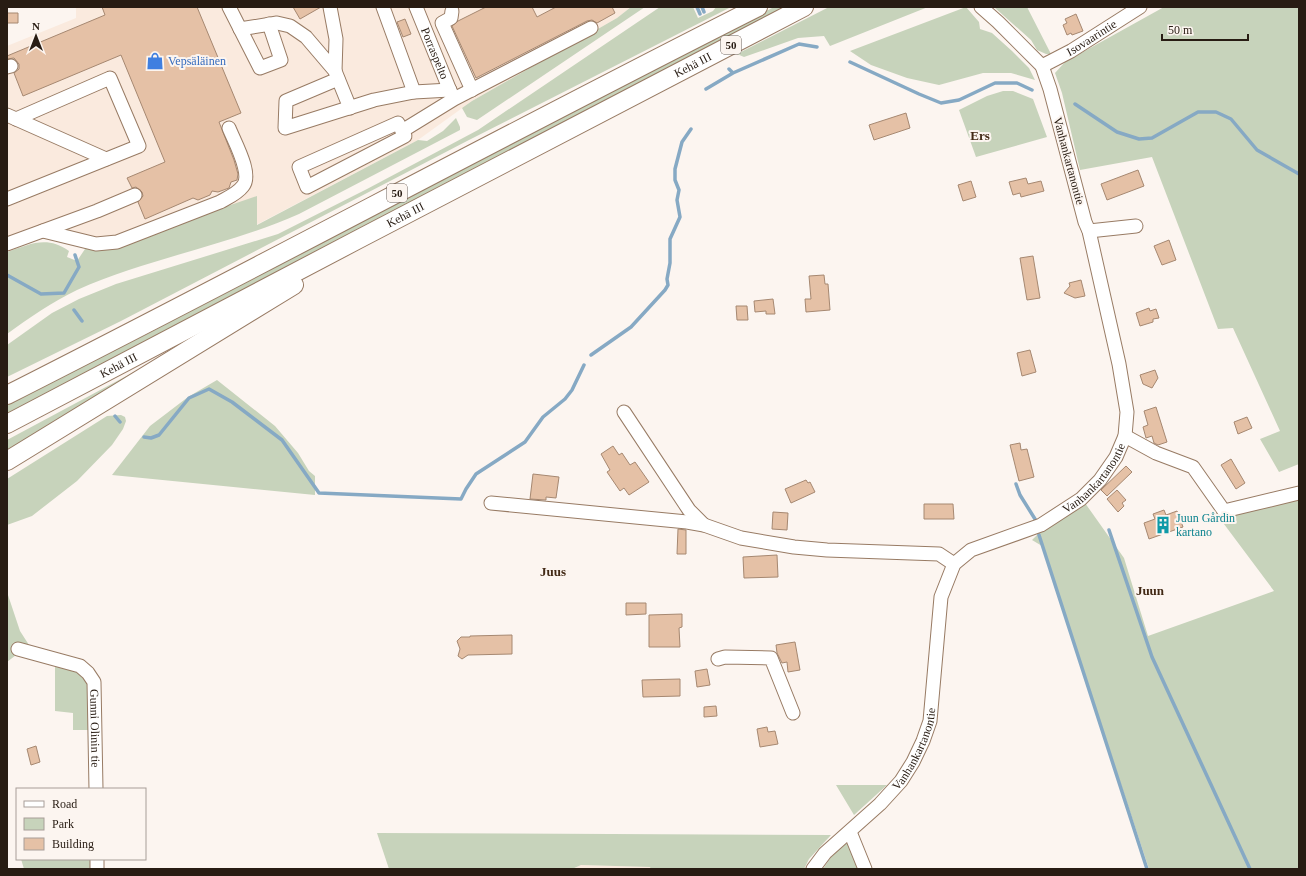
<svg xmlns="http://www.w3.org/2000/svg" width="1306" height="876" viewBox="0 0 1306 876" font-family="Georgia,serif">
<rect width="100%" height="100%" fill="#fcf5f0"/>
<path fill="#faeade" d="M76,7h555l-14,11 -145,83 -54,39 -162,85 1,-28 -157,53 -57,-19 -36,13v-198l69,-28z
M581,865l70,2v2h-79z"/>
<path fill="#c7d3bb" d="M631,7h14l-168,113 -10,-3 -5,-9 10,-7 145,-83z
M660,7h33l5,11 15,-7 3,-4h15l-264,134 -346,180 -114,56v-32l45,-32 27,-14 37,-15 162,-50 89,-45 111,-59z
M774,7h11l-778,407v-10l142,-71z
M829,7h99l-98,39 -6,-10 -26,2 -54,19 -7,-3z
M966,7l13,15 1,7 12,4 20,18 17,17 6,12 -24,-7h-28l-44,12 -32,-7 -36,-13 -21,-14z
M994,7h33l24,47h-5l-9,-4 -6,-10z
M1164,7h135v457l-20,8 -19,-33 20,-8 -47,-103 -15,1 -66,-172 -72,13 -18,-77 -7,-20 10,-11z
M1003,91h10l20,8 14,38 -71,20 -17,-47 28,-14z
M456,118l4,9v3l-161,84c-72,32 -151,44 -222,76 -25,12 -48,28 -70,44v-82c23,-8 40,-17 62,-1l-2,6 10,4 10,-15 13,4 157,-54v29l161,-85 9,1 16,-10z
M160,358l-153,95v-13z
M217,380l58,46 23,27 11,18 6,5v19l-203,-20 38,-49 38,-29z
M121,415l4,2 1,4 -3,8 -11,16 -35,36 -45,35 -25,9v-46l100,-63z
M1299,493v376h-150l-107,-323 -10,-6 9,-9 44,-28 39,55 24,78 126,-45 -59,-79z
M7,592l13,39 9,14 -22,17z
M55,662l24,7 11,15 -1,46h-16v-17l-18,-2z
M836,785h51l-33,30z
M377,833l454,2 -22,24 -5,10h-153l-1,-2 -69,-2 -9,4h-183z
M844,843l6,2 14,24h-41l8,-12z
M21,859h72v10h-69z"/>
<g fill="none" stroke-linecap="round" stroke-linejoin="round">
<path stroke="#86a9c4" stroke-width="3.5" d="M697,7l3,7
M702,7l2,5
M850,62l69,32 22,9 18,-3 36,-17h22l15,7
M729,69l4,4 66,-29 18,3
M706,89l27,-16
M1075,104l42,28 22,7 13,-1 46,-26h18l15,7 26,31 42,24
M7,275l34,19 23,-1 15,-26 -4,-12
M74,310l8,11
M591,355l40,-28 34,-37 3,-5 -1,-6 3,-16v-24l10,-22 -3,-17 2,-10 -4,-10v-11l7,-27 9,-13
M115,416l5,6
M144,437l7,1 8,-3 30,-37 20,-9 23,13 50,38 37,53 142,6 5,-10 10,-15 49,-32 18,-25 22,-18 7,-9 12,-25
M1016,484l4,11 15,24
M1109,530l43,127 98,212
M1039,535l108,334"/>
</g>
<path fill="#e5c1a6" stroke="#a68871" d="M102,7h95l44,106 -22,9 15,38 4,14 -1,6 -6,2 -2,6 -11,4 -6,-1 -2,4 -12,5 -5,-2 -48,21 -7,-17 5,-6 -1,-4 -6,-5 -4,1 -5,-10 38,-16 -44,-107 -98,41 -9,-23 5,-4v-5l-5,-6 -7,1v-3l98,-41z
M293,7h28l-21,12z
M486,7h46l5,10 19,-10h56l3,6 -18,10 -5,-3 -5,1 -111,57 -24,-52 6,-5z
M7,13h11v10h-11z
M1076,14l7,17 -11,4 -1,-2 -4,2 -4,-10 4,-2 -2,-4z
M405,19l6,15 -8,3 -6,-15z
M906,113l4,15 -36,12 -5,-15z
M1138,170l6,16 -37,14 -6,-16z
M1026,178l2,6 13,-3 3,10 -23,6 -1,-4 -7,2 -4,-13z
M971,181l5,16 -13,4 -5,-16z
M1169,240l7,20 -14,5 -8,-19z
M1033,256l7,42 -13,2 -7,-42z
M824,275l1,9h3l2,26 -24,2 -1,-13h6l-2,-23z
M1081,280l4,16 -10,2 -11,-5 6,-7 -1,-3z
M773,299l2,15h-9v-3l-11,1 -1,-11z
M736,306h11l1,14h-11z
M1149,308l1,3 6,-2 3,9 -6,1v3l-13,4 -4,-13z
M1030,350l6,22 -14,4 -5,-23z
M1155,370l3,8 -6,10 -9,-4 -3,-9z
M1156,407l11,35 -9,3 -4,-2 -2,-7 -6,2 -3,-11 5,-2 -4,-14z
M1247,417l5,11 -14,6 -4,-12z
M1020,443l1,7 6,-1 7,28 -15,4 -9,-36z
M613,446l6,9 3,-2 8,12 5,-3 14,20 -20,13 -5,-7 -4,3 -13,-19 3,-2 -9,-16z
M1231,459l14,24 -9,6 -15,-24z
M1126,466l6,6 -25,24 -6,-6z
M533,474l26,3 -3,21 -10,-1v3l-16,-1z
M806,480l2,3 2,-1 5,10 -24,11 -6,-14z
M1117,490l9,10 -4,3 2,3 -6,6 -11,-13z
M924,504h29l1,15h-30z
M1164,510l2,5 11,-4 6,16 -34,12 -5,-16 11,-4 -2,-5z
M773,512l15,1 -1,17 -15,-1z
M678,529l8,1v24h-9z
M777,555l1,22 -34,1 -1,-21z
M626,603h20v11l-20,1z
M682,614v13l-3,1 1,19h-31v-32z
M512,635v19l-44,1 -6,4 -4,-3 2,-7 -3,-8 4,-4h9v-1z
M795,642l5,28 -12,2 -1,-10 -5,1 -5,-10 -1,-8z
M707,669l3,16 -13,2 -2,-16z
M680,679v17l-37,1 -1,-17z
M716,706l1,10 -13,1v-10z
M767,727l1,5 7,-1 3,13 -18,3 -3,-18z
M36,746l4,16 -9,3 -4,-16z"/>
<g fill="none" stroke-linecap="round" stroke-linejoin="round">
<g stroke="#987b64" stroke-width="15">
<g id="minor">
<path d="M229,7l31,61 21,-8 -12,-36"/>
<path d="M330,7l6,32 -1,32"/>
<path d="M383,7l31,85"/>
<path id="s1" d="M416,7l37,91"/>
<path d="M452,11l-1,7 -9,5 30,67"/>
<path d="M240,29l37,-6 13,3 16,11 29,34 15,37"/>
<path id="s2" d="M1042,66l29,-15 69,-44"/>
<path d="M7,67l4,-1"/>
<path d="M338,79l-52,22 -1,27 89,-28 40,-8 36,-2"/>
<path d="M7,115l99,44"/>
<path d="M398,123l7,13 -98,51 -8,-20z"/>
<path d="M402,131l52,-32 137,-71"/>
<path d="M7,199l132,-53 -29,-68 -94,41"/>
<path d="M43,231l53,13 21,-2 103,-40c7,-4 17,-8 23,-16 10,-12 -9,-45 -14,-58"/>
<path d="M1089,231l47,-5"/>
<path d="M7,244l90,-33 38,-16"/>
<path d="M624,412l65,98 15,15"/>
<path d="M1125,436l31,17 37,14 31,44 75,-18"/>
<path d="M491,503l196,19 17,3 37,13 53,9 33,3 112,4 15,10"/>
<path id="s3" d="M18,649l62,17 8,7 6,9 2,107"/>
<path d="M718,659l7,-2 46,1 22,55"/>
<path d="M850,832l15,37"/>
<path d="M97,859v10"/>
<path id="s4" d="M813,869l12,-16 55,-49 21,-23 12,-19 10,-21 7,-20 11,-124 13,-33 17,-14 70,-25 40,-26 19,-19 16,-23 9,-21 2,-24 -8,-48 -30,-133 -4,-9 -35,-133 -8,-23 -44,-44 -17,-15"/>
</g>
</g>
<g stroke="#987b64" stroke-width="20">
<g id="highway">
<path d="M7,395c251,-127 499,-261 751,-388"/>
<path id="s5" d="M7,424l350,-184 447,-233"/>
<path d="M7,461l287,-176"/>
</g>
</g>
<use href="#minor" stroke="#fff" stroke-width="13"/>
<use href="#highway" stroke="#fff" stroke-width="18"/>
</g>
<defs>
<g id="shop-bare" transform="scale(1.38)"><path d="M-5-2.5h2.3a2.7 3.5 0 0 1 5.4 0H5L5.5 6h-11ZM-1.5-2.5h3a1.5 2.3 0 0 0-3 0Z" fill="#3f7fe0" stroke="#fcf5f0" stroke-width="2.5" paint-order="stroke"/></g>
<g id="building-bare" transform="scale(1.38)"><path d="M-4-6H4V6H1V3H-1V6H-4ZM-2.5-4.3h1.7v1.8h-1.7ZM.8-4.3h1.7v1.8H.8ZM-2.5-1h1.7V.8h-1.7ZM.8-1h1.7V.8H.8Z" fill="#0f9aa8" stroke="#fcf5f0" stroke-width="2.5" paint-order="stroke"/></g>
</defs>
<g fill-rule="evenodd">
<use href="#shop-bare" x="155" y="61"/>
<use href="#building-bare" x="1163" y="525"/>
</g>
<g text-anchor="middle" stroke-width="4" stroke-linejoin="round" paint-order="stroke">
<g fill="#fcf5f0" stroke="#685d55" stroke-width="1">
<rect x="721" y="36" width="20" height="18" rx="3"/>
<rect x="387" y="184" width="20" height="18" rx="3"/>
</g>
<g font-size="11" font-weight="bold" fill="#281c13">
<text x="731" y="49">50</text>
<text x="397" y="197">50</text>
</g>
<g font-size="12" fill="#281c13" stroke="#fcf5f0">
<text dy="4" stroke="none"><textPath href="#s2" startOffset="57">Isovaarintie</textPath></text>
<text dy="4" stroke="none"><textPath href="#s1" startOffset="50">Porraspelto</textPath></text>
<text dy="4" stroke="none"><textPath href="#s5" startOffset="774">Kehä III</textPath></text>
<text transform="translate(1069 161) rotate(75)" y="4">Vanhankartanontie</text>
<text dy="4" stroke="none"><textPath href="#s5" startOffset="450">Kehä III</textPath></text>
<text dy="4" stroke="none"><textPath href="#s5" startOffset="126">Kehä III</textPath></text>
<text dy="4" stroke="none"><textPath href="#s4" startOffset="520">Vanhankartanontie</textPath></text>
<text dy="4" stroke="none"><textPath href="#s3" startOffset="132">Gunni Olinin tie</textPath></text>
<text dy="4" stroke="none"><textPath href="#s4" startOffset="160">Vanhankartanontie</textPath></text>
</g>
<g font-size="12" fill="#366cbe" stroke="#fcf5f0" text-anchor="start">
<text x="168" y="65">Vepsäläinen</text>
</g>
<g font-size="12" fill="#0d838f" stroke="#fcf5f0" text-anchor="start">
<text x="1176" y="522">Juun Gårdin<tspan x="1176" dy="14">kartano</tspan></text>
</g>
<g font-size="13" font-weight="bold" fill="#422915" stroke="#fcf5f0">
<text x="980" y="140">Ers</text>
<text x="553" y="576">Juus</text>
<text x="1150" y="595">Juun</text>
</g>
</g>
<rect width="1306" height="876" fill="none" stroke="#281c13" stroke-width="16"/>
<rect x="16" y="788" width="130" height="72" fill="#fcf5f0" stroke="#a79e98"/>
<rect x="24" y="801" width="20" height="6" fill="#ffffff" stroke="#a79e98"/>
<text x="52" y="808" font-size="12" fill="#281c13">Road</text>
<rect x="24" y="818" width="20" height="12" fill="#c7d3bb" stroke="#a79e98"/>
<text x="52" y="828" font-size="12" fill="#281c13">Park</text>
<rect x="24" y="838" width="20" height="12" fill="#e5c1a6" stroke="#a79e98"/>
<text x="52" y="848" font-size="12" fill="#281c13">Building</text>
<g transform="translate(36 36)" stroke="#fcf5f0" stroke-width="3" paint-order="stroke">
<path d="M0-3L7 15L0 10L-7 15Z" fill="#281c13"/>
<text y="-6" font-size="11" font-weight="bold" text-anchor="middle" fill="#281c13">N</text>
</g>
<path d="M1162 34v6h86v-6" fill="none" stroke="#281c13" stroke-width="2"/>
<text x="1168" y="34" font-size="12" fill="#281c13" stroke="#fcf5f0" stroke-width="3" paint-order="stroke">50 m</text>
</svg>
